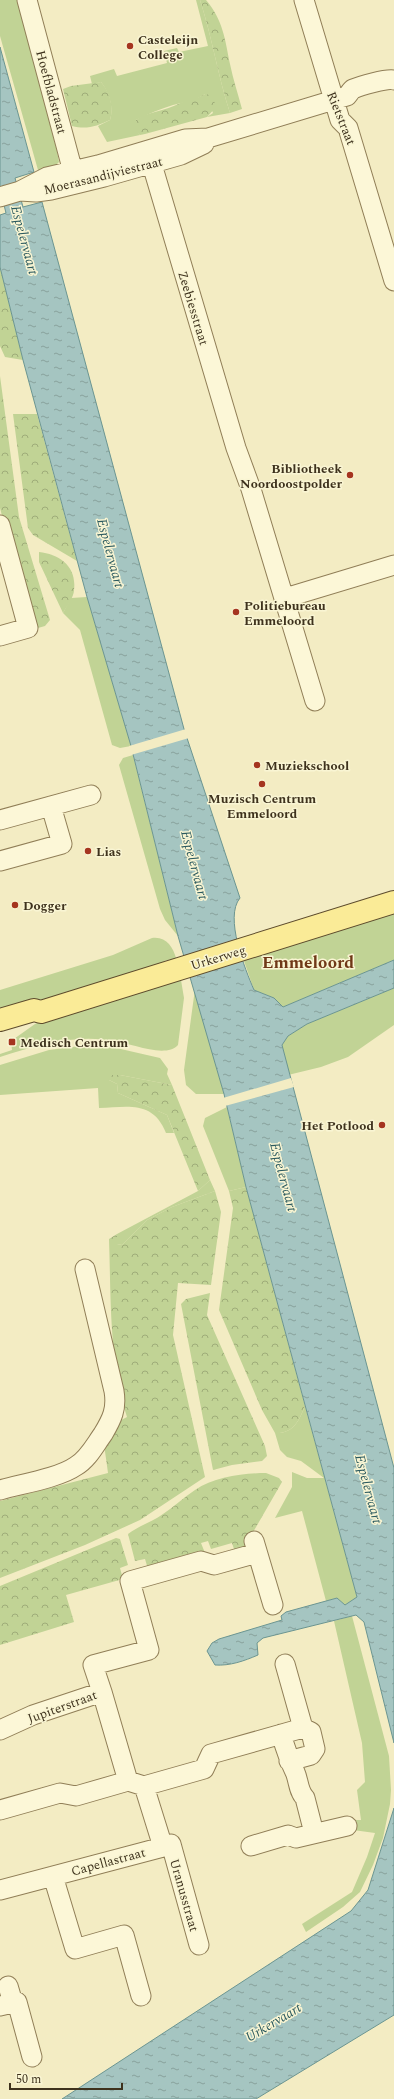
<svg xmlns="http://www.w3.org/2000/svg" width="394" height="2099" viewBox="0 0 394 2099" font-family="Spectral,serif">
<defs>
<pattern id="forest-crowns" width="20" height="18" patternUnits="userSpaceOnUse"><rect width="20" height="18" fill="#c1d395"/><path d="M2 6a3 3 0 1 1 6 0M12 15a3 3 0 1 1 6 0" fill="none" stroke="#9eac79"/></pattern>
<pattern id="water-ripples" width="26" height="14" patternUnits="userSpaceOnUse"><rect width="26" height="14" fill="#a5c5c1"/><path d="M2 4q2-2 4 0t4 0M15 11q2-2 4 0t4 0" fill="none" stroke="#88a19c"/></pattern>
</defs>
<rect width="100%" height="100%" fill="#f3ecc3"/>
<path fill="#c1d395" d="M0,0h17l40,151 2,11 -5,5 -16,3 -38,-134z
M196,0h4c12,37 18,76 30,113l-23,4 6,-4 -8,-19c-9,7 -21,8 -32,11 -13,4 -25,9 -37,15v11l4,4 -33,7 -9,-16 12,-6c4,-13 -1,-28 -9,-38l-9,2 -2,-8 24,-7 3,7 50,-13 -3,-12 13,-3 2,4 29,-6z
M87,597l44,149 -11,2 -8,-3 -32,-115 -17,-17 8,-15z
M133,755l45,181 -13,-16 -5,-11 -41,-144 4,-7z
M394,912v48l-111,47 -9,-9 -20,-8 -11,-32z
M152,938c14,-2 21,9 24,20l-12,3 1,4 -165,50v-25l113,-35z
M170,980l2,3 9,-3 3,18 -6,47c-13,14 -47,-2 -64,-4 -39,-7 -77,4 -114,16v-3l12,-4 -1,-9 24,-17 20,-8z
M394,988v37l-46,32 -27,10 -33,8 -6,-30 6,-9 19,-12z
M195,989l29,105h-28l-10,-9 -2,-15z
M88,1045l24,2 48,11 8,11 -1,5 5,11 -52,-10 -11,5 8,4 1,9 49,22 7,18h-8c-13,-33 -38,-26 -67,-25l-1,-20 -98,7v-30l49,-15z
M227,1107l19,80 -17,4 -26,-65 2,-8z
M210,1180l5,11 -43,16 -25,13 -25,25 -5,-1v-10l81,-43z
M305,1406l52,191 -12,8 -8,-7 -11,3 -24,-90 -27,7 17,-31v-15l15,6h17l-23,-17 -14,-4 -7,-7 -5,-17c18,1 24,-12 30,-27z
M352,1616l37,140 2,34 -1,14 -7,34 -10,27 -13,27 -17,15 -37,25 -4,-8 50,-32 15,-35 8,-24 -22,-3 -1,-10h9l-4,-30 8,-8 -3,-39 -28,-122z"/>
<path fill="url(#forest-crowns)" d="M200,0h6c17,20 19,39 24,64 3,15 8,30 12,45l-12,4c-12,-37 -18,-76 -30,-113z
M101,82c9,10 13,25 9,38 -13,6 -23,10 -38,6l-9,-37 8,-3z
M205,94l5,1 7,11 -10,11 -62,17 -5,1 -4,-3v-12c8,-6 16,-7 26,-10 9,-2 17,-7 26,-10 7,-2 11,-2 17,-6z
M0,267l23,93 -18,-3 -5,-11z
M0,376l19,141 31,103 -5,6 -14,4 -31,-122z
M13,414h24l40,147 -44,-26 -5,-7z
M39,552c21,2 38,15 35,38 0,7 -7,16 -11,23l-24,-51z
M109,1075h11l52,10 38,95 -12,11 -31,-76 -49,-22 -1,-9 -8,-4 -2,-4z
M246,1187l59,219c-6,15 -12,28 -30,27l-13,-23 -43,-100 14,-102 -4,-17z
M215,1191l6,21 -10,73 -33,-2 -5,52 32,142 -65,43 -55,25 -85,33v-77l108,-28 -6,-43 25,-13c-18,-57 -16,-119 -18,-178l8,-5v10l5,1 25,-25 25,-13z
M210,1293l-3,22 58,131 2,10 -5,5 -30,4 -19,5 -32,-166 5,-5z
M266,1473l13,5 3,4 -34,59 -1,7 -12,4 -3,-9 -21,6 -3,-8 -7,2 4,10 -57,16 -3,-10 -10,2 -7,-27c10,-8 24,-12 35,-20 11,-7 21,-17 32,-24 19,-13 49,-17 71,-17z
M116,1538l4,1 8,26 -8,3 3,11 -57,16 8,27 -74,23v-59z"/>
<path fill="url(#water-ripples)" stroke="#6b9591" d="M0,47l34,125 -19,6 8,29 19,-5 142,527 56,169c-16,19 5,71 14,92l20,8 9,9 111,-47v28l-87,36 -19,12 -6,9 112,423v275l-30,-121 -8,-7 -93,23 -6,5 1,12c-14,6 -28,11 -43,10l-8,-14 5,-8 7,-4 63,-19 -1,-4 5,-4 51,-14 8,7 12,-8 -111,-410 -22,-93 -46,-158 -47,-190 -44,-149 -64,-237 -23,-93v-52l6,-2 -6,-24z
M394,1808v207l-138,84h-194l289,-188 17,-21z"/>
<path fill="#f3ecc3" d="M186,729l3,9 -58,17 -2,-9z
M291,1078l3,9 -69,19 -2,-8z"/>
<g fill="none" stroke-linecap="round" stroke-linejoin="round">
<g stroke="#907e57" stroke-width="21">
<path id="minor" d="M27,0l49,183
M304,0l36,120 8,8 46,153
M148,151l88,297 15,41 64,212
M20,191l27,-14 51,-12 87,-26 23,-1 139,-42c2,-2 4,-6 6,-7 7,-3 34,-11 41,-9
M0,197l20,-6 16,1 15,-2 53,-13 77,-22 23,-11
M0,525l28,103 -28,8
M285,598l109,-33
M0,820l91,-25
M0,861l62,-17 -11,-38
M0,1490c21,-6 59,-12 76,-24 12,-7 19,-21 27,-32 9,-15 14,-25 11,-43l-29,-122
M254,1541l19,64
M102,1692l26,89 16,5 60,-17 7,-15 92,-26 -18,-64
M0,1730l33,-15 69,-23 -9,-27 56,-15 -19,-69 71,-20 13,4 43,-12
M281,1734c4,13 8,26 14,38 4,9 3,19 10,26l9,35
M289,1761l22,-6 4,-6 -4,-17 -8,-4
M144,1786l19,61 8,-3 28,101
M0,1810l60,-17 16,3 52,-15
M251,1846l37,-11 8,3 51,-12
M53,1876l22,73 49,-14 17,61
M0,1890l163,-43
M8,1986l5,17
M0,2006l17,-4 15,55"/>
</g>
<g stroke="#5d4b2c" stroke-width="24">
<path id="major" d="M0,1020l34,-10 7,2 353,-110"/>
</g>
<use href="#minor" stroke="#fcf7d7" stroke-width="19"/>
<use href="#major" stroke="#faeb97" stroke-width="22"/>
</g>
<g fill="#a53520" stroke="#f9f5d3" stroke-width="1.5">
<circle cx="130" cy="46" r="4"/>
<circle cx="350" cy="475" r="4"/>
<circle cx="236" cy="612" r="4"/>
<circle cx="257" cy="765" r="4"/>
<circle cx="262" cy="784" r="4"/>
<circle cx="88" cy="851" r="4"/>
<circle cx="15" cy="905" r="4"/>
<rect x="8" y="1038" width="8" height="8" rx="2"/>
<circle cx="382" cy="1125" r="4"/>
</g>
<g text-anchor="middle" stroke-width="3" stroke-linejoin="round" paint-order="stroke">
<g font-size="13" font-weight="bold" fill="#3e321d" stroke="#f9f5d3" text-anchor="start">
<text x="138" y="44">Casteleijn<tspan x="138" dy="15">College</tspan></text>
<text x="342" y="473" text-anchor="end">Bibliotheek<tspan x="342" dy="15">Noordoostpolder</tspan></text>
<text x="244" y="610">Politiebureau<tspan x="244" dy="15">Emmeloord</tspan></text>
<text x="265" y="770">Muziekschool</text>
<text x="262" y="803" text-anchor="middle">Muzisch Centrum<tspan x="262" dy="15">Emmeloord</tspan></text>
<text x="96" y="856">Lias</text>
<text x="23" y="910">Dogger</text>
<text x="20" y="1047">Medisch Centrum</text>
<text x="374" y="1130" text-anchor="end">Het Potlood</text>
</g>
<g font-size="13" fill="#3e321d" stroke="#f9f5d3">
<text transform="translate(52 92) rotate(75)" y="5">Hoefbladstraat</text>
<text transform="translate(342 118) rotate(68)" y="5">Rietstraat</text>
<text transform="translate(103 175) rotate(-14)" y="5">Moerasandijviestraat</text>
<text transform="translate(194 308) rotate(73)" y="5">Zeebiesstraat</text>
<text transform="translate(218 957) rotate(-17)" y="5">Urkerweg</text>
<text transform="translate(62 1706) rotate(-20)" y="5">Jupiterstraat</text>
<text transform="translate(108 1861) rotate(-15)" y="5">Capellastraat</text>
<text transform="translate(185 1895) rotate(74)" y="5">Uranusstraat</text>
</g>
<g font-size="14" font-style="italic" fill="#2b5a5f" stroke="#f9f5d3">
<text transform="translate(25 240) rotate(75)" y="5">Espelervaart</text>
<text transform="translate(111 553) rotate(75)" y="5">Espelervaart</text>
<text transform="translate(195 865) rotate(75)" y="5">Espelervaart</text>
<text transform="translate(284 1177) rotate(75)" y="5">Espelervaart</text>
<text transform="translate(369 1489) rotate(75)" y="5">Espelervaart</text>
<text transform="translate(273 2022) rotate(-31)" y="5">Urkervaart</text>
</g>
<g font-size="17" font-weight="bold" fill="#6f3817" stroke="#f9f5d3">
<text x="308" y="968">Emmeloord</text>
</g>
</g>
<path d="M10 2083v6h112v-6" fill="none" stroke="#3e321d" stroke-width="2"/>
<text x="16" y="2083" font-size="12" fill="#3e321d" stroke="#f9f5d3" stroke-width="3" paint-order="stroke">50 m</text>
</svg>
